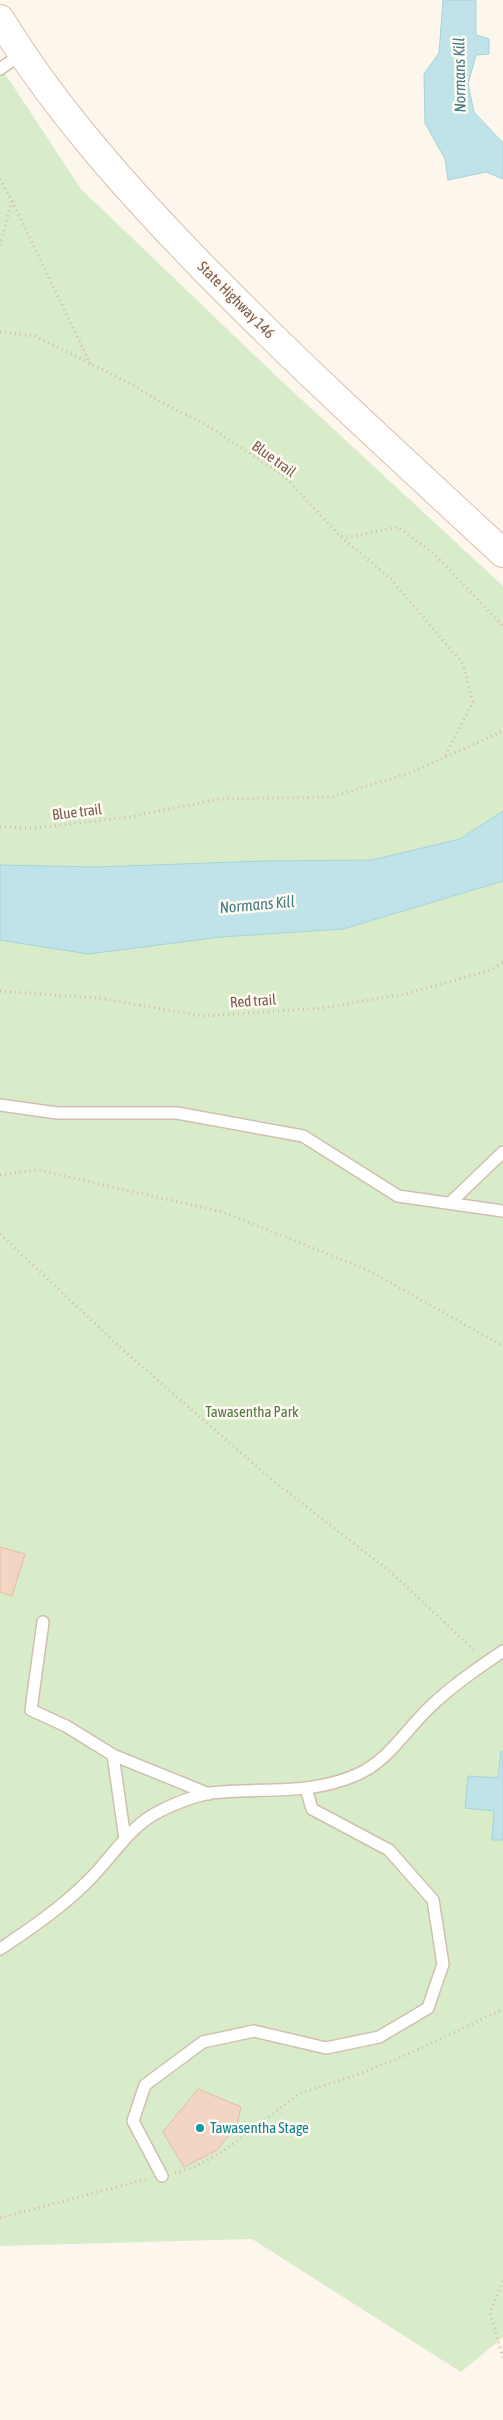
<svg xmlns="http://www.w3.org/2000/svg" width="503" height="2420" viewBox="0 0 503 2420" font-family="'Asap Condensed',sans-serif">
<rect width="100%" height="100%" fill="#fdf6ec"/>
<path fill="#d8ecc9" d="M0,66l81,123 193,185 229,212v1751l-42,35 -209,-133 -252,7z"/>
<path fill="#bfe3e8" stroke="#a5d3da" d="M443,0h33v35l13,4v15l-13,1 -8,29 6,28 29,31v36l-17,-7 -38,8 -3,-21 -20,-36 -1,-49 15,-21z
M503,811v70l-160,48 -122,8 -133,17 -88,-14v-75l97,2 167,-6 108,-1 88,-21z
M501,1751l2,1v88h-11l2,-29 -29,-3 3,-32 30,2z"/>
<path fill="#f3d5c3" stroke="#e6bba3" d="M0,1547l25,7 -13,42 -12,-4z
M198,2089l43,18 -4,18 -20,25 -33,17 -21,-35z"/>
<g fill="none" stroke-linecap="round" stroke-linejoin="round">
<g stroke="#d1beb0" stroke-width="14">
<path id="lane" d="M0,69l21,-15
M0,1105l57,8h120l126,23 95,60 105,15
M450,1203l53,-51
M43,1622l-12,88 35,16 47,29 96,39
M113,1755l12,84
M0,1949c30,-20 61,-41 87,-67 25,-24 42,-56 73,-71 14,-7 35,-15 50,-18 50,-6 98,3 146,-18 33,-14 50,-46 75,-69 22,-21 47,-38 72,-55
M162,2176l-29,-55 12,-36 58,-43 51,-11 72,17 53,-11 49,-29 15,-44 -10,-64 -44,-50 -77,-41 -6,-21"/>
</g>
<g stroke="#d6c0b0" stroke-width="30">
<path id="secondary" d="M0,19c52,85 118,160 187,232 101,105 209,203 316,302"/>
</g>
<path stroke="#d9b8a5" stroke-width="3" stroke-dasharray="1 4" stroke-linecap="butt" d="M0,179l12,22 -12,45
M12,201l79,164
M0,332l35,4 96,48 33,20 41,20 79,52 56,60 10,1 48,-10 36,27 69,72
M341,537l50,42 72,85 10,38 -29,56
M0,827l35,1 94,-11 90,-18 112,-2 79,-24 93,-42
M0,991l99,7 103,18 120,-8 83,-14 86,-24 12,-8
M0,1175l37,-5 186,42 145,58 135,76
M0,1234l123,116 154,134 115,89 84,79
M175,2173l17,-5 29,-15 79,-60 57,-18 56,-23 90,-43
M0,2218l147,-39
M503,2281l-13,31 13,46"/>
<use href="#lane" stroke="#fff" stroke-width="11"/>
<use href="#secondary" stroke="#fff" stroke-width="28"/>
</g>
<circle fill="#0f9aa8" stroke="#fffaf3" stroke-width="2" cx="200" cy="2128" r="5"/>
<g text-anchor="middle" stroke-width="5" stroke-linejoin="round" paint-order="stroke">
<g font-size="15" fill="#7a5c4d" stroke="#fffaf3">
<text transform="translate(236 300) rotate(45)" y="5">State Highway 146</text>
<text transform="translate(274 459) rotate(36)" y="5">Blue trail</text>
<text transform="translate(77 812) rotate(-7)" y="5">Blue trail</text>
<text transform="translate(253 1001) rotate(-4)" y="5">Red trail</text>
</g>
<g font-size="15" fill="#537a41" stroke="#fffaf3">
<text x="252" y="1417">Tawasentha Park</text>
</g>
<g font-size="15" fill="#0d838f" stroke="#fffaf3" text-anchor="start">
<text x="210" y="2133">Tawasentha Stage</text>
</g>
<g font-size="16" font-style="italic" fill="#437c86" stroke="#fffaf3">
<text transform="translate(459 75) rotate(-91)" y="6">Normans Kill</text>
<text transform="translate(257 904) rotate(-5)" y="6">Normans Kill</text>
</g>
</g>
</svg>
